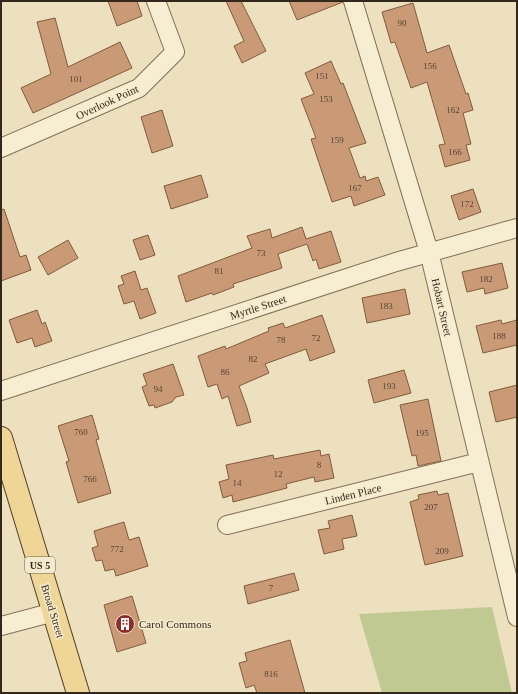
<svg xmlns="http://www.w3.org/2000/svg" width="518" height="694" viewBox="0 0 518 694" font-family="Georgia,serif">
<rect width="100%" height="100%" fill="#ece0be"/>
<path fill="#c1c993" d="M492,607l20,86h-130l-23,-79z"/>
<path fill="#c99a75" stroke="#825b3e" d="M108,1h29l5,15 -25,10z
M226,1h15l25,50 -24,12 -8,-17 10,-5z
M289,1h54v1l-46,18z
M413,3l14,50 22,-8 17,49 2,-1 5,17 -10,3 8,31 -5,1 4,15 -25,7 -6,-22 6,-1 -18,-62 -16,6 -16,-46 -4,1 -9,-31z
M55,18l13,49 52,-25 12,26 -99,45 -12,-25 30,-14 -14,-52z
M331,61l10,23 2,-1 23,60 -17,5 11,30 5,-2 1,5 12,-4 7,18 -31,11 -3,-10 -19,6 -21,-63 5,-1 -15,-39 13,-5 -9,-21z
M162,110l11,36 -21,7 -11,-36z
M201,175l7,22 -37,12 -7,-23z
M473,189l8,23 -22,8 -8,-24z
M4,209l16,48 6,-2 5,15 -30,11v-71z
M302,227l4,12 25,-8 10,31 -22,7 -3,-10 -3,2 -6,-17 -29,10 4,14 -49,16 1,3 -21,8 -1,-2 -26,9 -8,-26 74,-28 -5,-12 23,-7 2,9z
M148,235l7,20 -15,5 -7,-20z
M68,240l10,18 -30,17 -10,-18z
M502,263l6,25 -23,6 -1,-6 -17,4 -5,-20z
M135,271l6,19 6,-2 9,25 -16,6 -6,-18 -10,3 -6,-18 6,-2 -3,-8z
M405,289l5,25 -43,9 -5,-25z
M37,310l5,14 3,-2 7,19 -17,6 -3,-9 -15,5 -8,-23z
M322,315l13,37 -25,9 -4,-12 -41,15 4,9 -30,13 8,22 4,14 -14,4 -9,-30 -6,3 -5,-15 -9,3 -10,-31 27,-10 1,3 43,-18 -1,-3 15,-5 2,5z
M501,320l1,4 15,-4v25l-34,8 -7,-27z
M173,364l11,31 -8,2 -4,5 -17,6 -1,-3 -5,1 -7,-19 5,-2 -4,-11z
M404,370l7,23 -37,10 -6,-23z
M517,385v32l-21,5 -7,-30z
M428,399l13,62 -23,5 -2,-11 -4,1 -12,-51z
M92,415l7,24 -3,1 15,53 -33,10 -12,-41 3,-1 -11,-35z
M320,450l1,6 8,-2 5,24 -19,4 -1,-5 -28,7 1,4 -54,14 -1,-7 -9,3 -4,-16 10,-3 -3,-14 47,-10 1,4z
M437,491l1,4 10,-2 15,63 -38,9 -15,-63 9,-3 -1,-4z
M352,515l5,21 -15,3 2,10 -20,5 -6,-24 12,-2 -2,-7z
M124,522l5,18 10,-3 9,29 -32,10 -2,-7 -9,2 -3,-11 -6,1 -4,-13 6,-2 -4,-15z
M294,573l5,17 -51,14 -4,-18z
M132,596l14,47 -29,9 -13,-47z
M290,640l15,53h-48l-3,-8 -8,3 -7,-25 8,-2 -2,-8z"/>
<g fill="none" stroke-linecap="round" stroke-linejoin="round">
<g stroke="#837058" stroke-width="20">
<path id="minor" d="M353,1l76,251 88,365
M1,148l138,-60 36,-36 -19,-51
M1,391l395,-129 121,-34
M227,525l252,-63
M1,626l53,-14"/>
</g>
<g stroke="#513e2c" stroke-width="24">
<path id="major" d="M1,438l77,255"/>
</g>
<use href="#minor" stroke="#f7edd1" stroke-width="18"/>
<use href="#major" stroke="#efd696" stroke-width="22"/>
</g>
<defs>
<g id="building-disc" transform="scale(1)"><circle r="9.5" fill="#902c2a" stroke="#f4eacd"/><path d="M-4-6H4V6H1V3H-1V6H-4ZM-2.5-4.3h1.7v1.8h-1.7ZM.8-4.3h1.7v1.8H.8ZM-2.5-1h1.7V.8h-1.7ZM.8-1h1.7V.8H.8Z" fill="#fff"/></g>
</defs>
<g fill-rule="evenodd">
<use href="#building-disc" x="125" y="624"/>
</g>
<g text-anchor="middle" stroke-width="3" stroke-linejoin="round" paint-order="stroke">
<g font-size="9" fill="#584432">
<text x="402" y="26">90</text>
<text x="430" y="69">156</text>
<text x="322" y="79">151</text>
<text x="76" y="82">101</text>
<text x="326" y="102">153</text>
<text x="453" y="113">162</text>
<text x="337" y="143">159</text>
<text x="455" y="155">166</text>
<text x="355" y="191">167</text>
<text x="467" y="207">172</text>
<text x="261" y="256">73</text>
<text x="219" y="274">81</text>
<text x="486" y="282">182</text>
<text x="386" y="309">183</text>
<text x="499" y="339">188</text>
<text x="316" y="341">72</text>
<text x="281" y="343">78</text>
<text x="253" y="362">82</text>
<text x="225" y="375">86</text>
<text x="389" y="389">193</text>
<text x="158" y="392">94</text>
<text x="81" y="435">760</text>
<text x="422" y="436">195</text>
<text x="319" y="468">8</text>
<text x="278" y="477">12</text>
<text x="90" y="482">766</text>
<text x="237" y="486">14</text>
<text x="431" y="510">207</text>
<text x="117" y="552">772</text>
<text x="442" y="554">209</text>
<text x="271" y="591">7</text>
<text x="271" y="677">816</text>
</g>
<rect fill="#f4eacd" stroke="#6d6251" stroke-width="1" x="25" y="557" width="30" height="16" rx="3"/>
<g font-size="10" font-weight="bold" fill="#33281c">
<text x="40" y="569">US 5</text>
</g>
<g font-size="11" fill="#33281c" stroke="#f4eacd">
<text transform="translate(107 102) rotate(-25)" y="4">Overlook Point</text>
<text transform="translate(258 307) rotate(-18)" y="4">Myrtle Street</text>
<text transform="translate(442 307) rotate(77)" y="4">Hobart Street</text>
<text transform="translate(353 494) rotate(-14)" y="4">Linden Place</text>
<text transform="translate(53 611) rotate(73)" y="4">Broad Street</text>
</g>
<g font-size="11" fill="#33281c" stroke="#f4eacd" text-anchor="start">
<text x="139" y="628">Carol Commons</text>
</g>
</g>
<rect width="518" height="694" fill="none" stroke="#33281c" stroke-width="4"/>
</svg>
